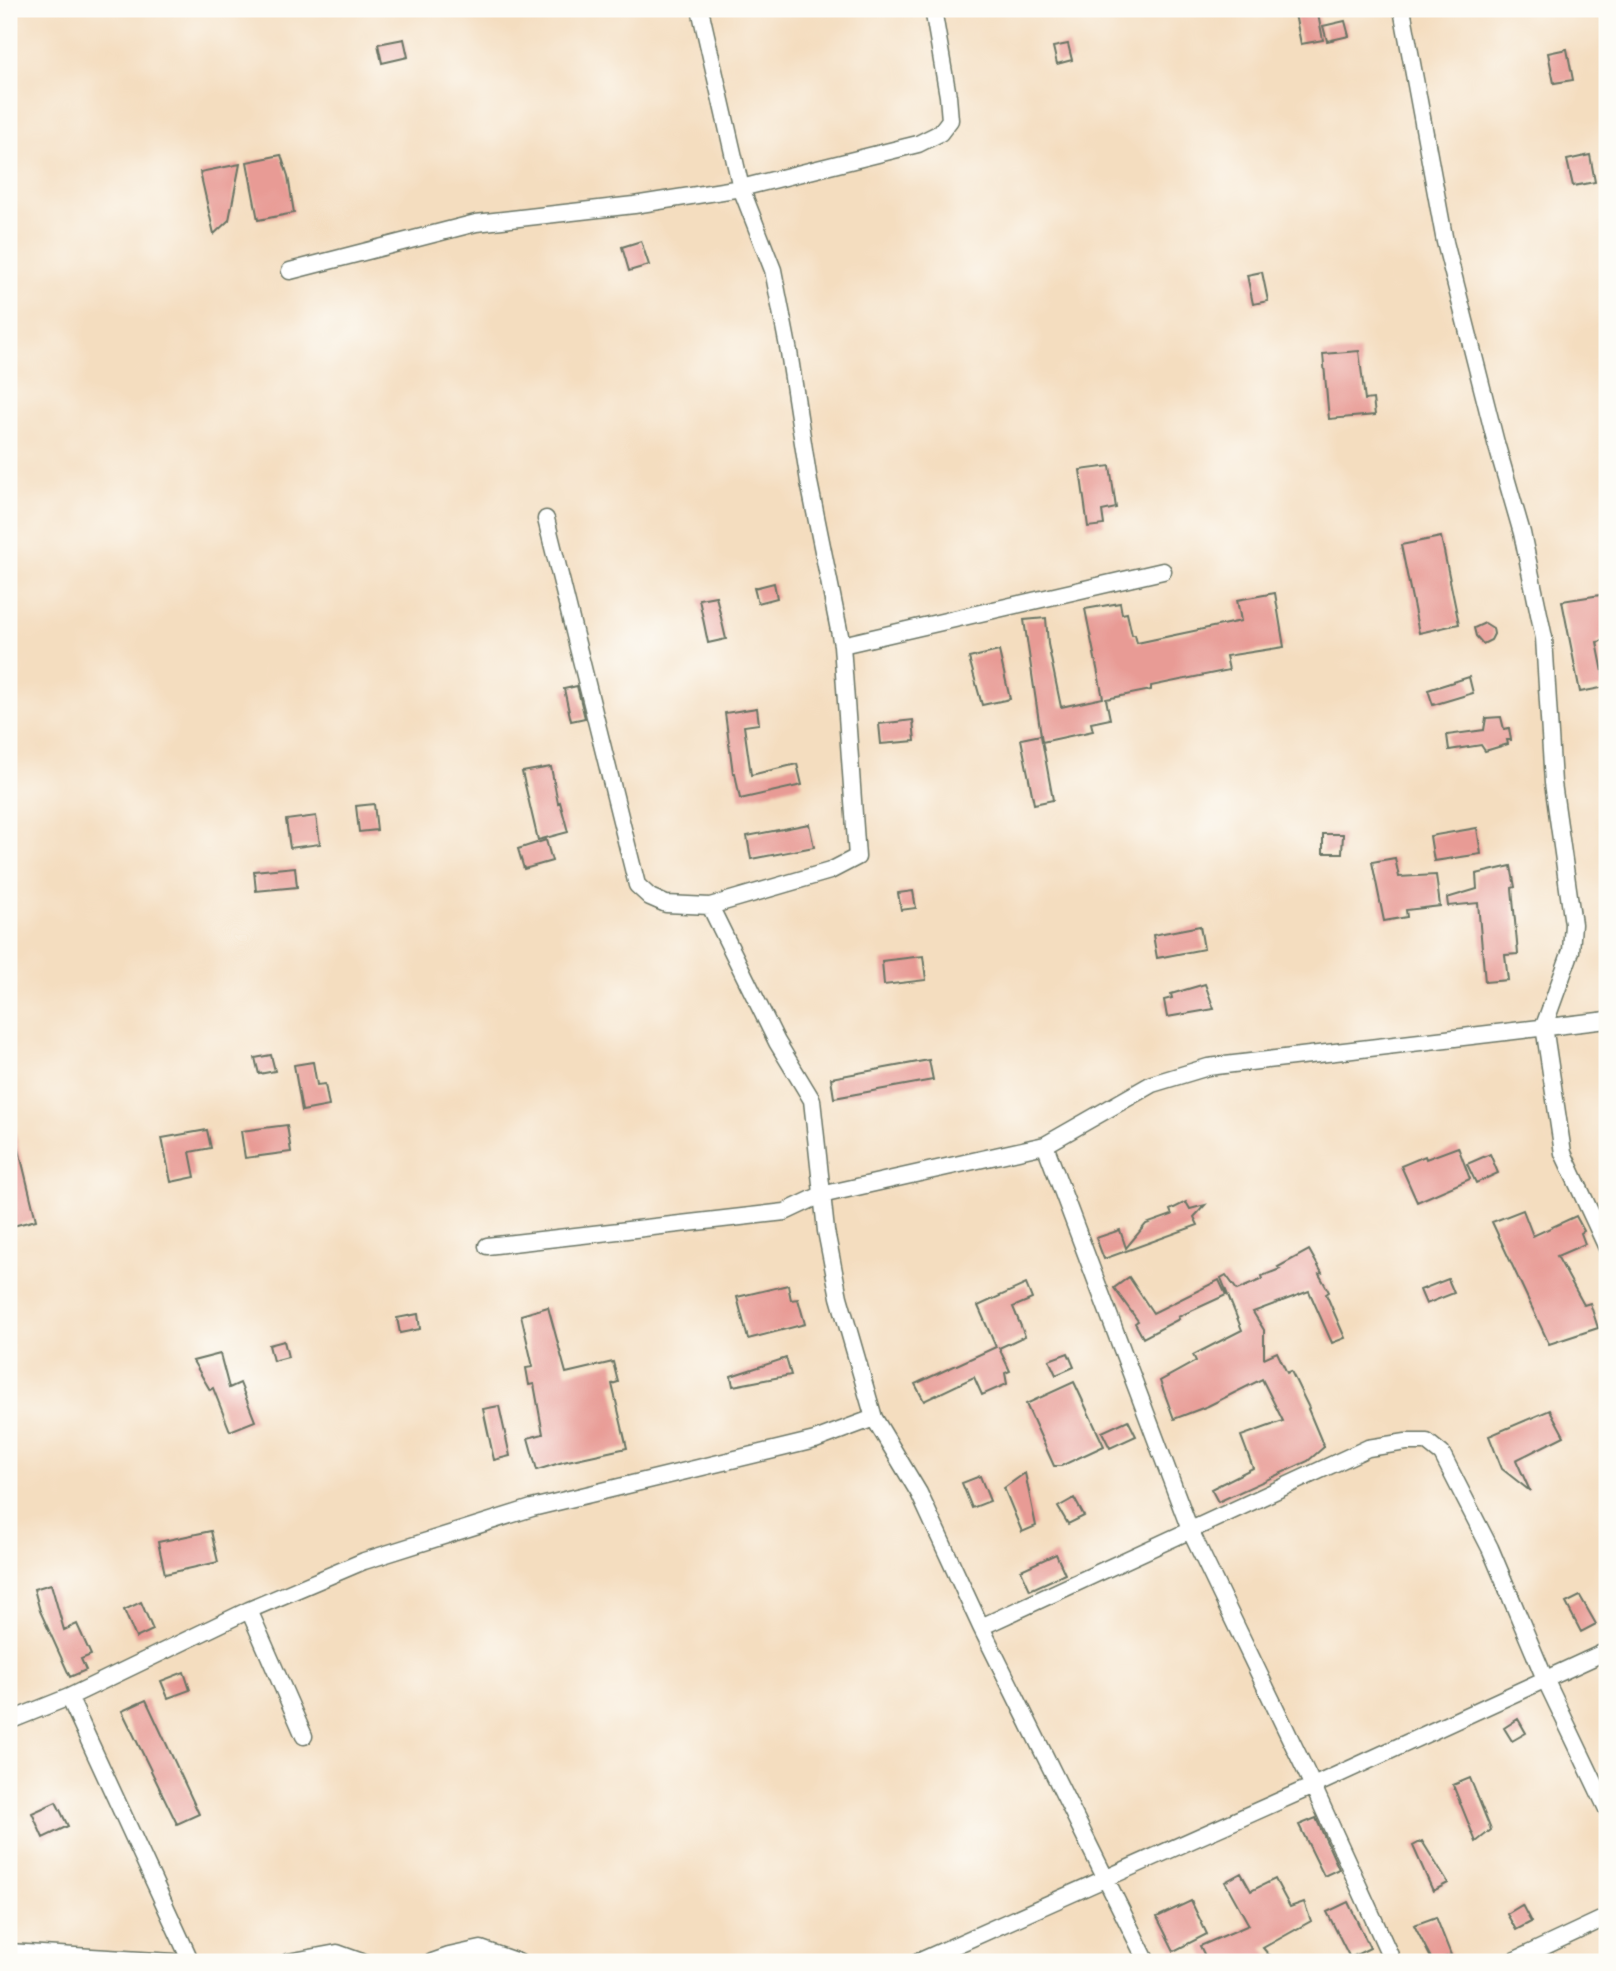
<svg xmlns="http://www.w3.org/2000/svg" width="1616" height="1971" viewBox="0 0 1616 1971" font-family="'IM FELL DW Pica',serif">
<rect width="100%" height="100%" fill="#fdfcf7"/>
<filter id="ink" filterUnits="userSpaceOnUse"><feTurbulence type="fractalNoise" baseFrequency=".0143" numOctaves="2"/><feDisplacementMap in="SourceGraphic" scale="14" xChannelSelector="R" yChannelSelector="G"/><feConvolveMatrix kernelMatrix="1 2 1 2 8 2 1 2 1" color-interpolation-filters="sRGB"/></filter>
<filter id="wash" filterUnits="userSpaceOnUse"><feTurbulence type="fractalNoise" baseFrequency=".00686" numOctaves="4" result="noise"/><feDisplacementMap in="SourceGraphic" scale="28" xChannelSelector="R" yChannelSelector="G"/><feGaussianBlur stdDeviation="1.57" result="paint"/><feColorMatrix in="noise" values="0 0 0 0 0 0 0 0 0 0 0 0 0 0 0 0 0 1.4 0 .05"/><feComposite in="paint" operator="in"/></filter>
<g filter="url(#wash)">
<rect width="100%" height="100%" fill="#f4ddbf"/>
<g id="blocks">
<path fill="#e89b95" d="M1294,9h23l6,31 -22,4z
M1345,21l4,15 -22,5 -4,-15z
M404,39l4,18 -26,6 -4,-19z
M1068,44l4,16 -15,4 -4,-17z
M1567,49l6,31 -19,3 -6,-30z
M281,155l7,21 6,37 -36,7 -11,-58z
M1590,155l5,27 -22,4 -6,-26z
M240,164l-11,56 -15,14 -14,-62z
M641,241l8,24 -20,6 -7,-24z
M1262,272l6,29 -15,3 -6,-29z
M1359,351l6,49 8,-1 2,16 -46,4 -6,-65z
M1110,466l6,42 -14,3 2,14 -16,2 -8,-57z
M1441,537l18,87 -40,9 -18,-88z
M774,583l3,15 -19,5 -4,-15z
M1275,593l9,54 -58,9 3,14 -78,16v4l-45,9 4,20 -19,4 2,8 -51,11 -18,-122 22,-2 2,26 13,63 42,-9 -18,-89 35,-6 2,11 5,-1 5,22h3l2,8 104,-22 -4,-21z
M1607,594v46l-10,2 9,45 -26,5 -18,-91z
M716,596l10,43 -18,4 -9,-44z
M1485,623l8,5 1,6 -3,6 -8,4 -7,-8 -2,-8z
M999,651l11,48 -28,6 -13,-47z
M1469,677l4,16 -40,12 -5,-15z
M577,686l8,32 -14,3 -7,-32z
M757,708l2,16 -15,2 7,49 46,-11 5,21 -62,14 -5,-26h-2l-8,-60z
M1501,717l3,12 5,-1 2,12h-4l1,4 -23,7 -4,-6 -32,5 -2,-15 37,-5 2,-12z
M913,720l2,21 -34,3 -2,-20z
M1041,735l12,65 -19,4 -13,-65z
M551,767l7,36 2,-1 8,30 -30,8 -16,-68z
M374,804l3,26 -18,2 -3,-26z
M316,816l4,28 -30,4 -4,-28z
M809,824l5,23 -63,12 -4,-23z
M1477,828l4,26 -47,7 -4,-25z
M1323,834h20l-1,19h-19z
M546,840l6,21 -28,8 -6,-20z
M1395,858l4,19 37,-2 4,31 -34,4 1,7 -23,4 -12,-59z
M1511,866l4,21 -3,1 6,66 -13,1 3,25 -23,2 -7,-79 -30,3 -1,-8 30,-9 -1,-15z
M295,867l2,20 -41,4 -2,-20z
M913,891l3,17 -15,2 -3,-17z
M1200,926l4,23 -47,9 -4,-23z
M923,956l3,24 -42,5 -2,-24z
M1205,984l9,25 -47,8 -3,-17 8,-2 -1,-4z
M271,1055l4,16 -16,3 -4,-16z
M929,1060l4,20 -99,18 -3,-20z
M313,1062l4,23 8,-1 4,22 -27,5 -8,-46z
M287,1125l4,27 -46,6 -4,-27z
M14,1129l22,91 -27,7v-97z
M207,1130l4,18 -21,4 5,25 -24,5 -9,-44z
M1458,1147l12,32 -53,23 -16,-36 24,-10 1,3z
M1490,1154l8,19 -22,10 -9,-19z
M1186,1202l4,7 15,-4 -11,12 4,8 -94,34 -8,-21 24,-8 6,18 20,-24 26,-9 -2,-5z
M1523,1210l10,26 43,-20 8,15 -3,2 4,11 -28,12 27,49 6,-2 8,25 -49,16 -57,-122z
M1309,1250l13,23 -3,1 10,18 -3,2 19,44 -13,5 -23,-52 -56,21 11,18v28l13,-6 10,21 4,-2 18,37 -1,1 16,38 -16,14 -90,41 -7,-13 42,-21 -12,-32 42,-15 -21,-42 -54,27 -34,13 -14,-38 36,-20 -3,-6 49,-25 -21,-52 5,-3 11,15 26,-11 -1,-3 18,-7 -2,-2z
M1129,1277l24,36 66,-33 7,15 -48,22 1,2 -36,19 -8,-15 3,-2 -24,-33z
M1448,1279l6,14 -28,11 -6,-14z
M1026,1284l6,15 -19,8 12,29 -26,12 11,23 -5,2 2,11 -25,11 -8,-18 -50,24 -9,-17 81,-37 -18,-41z
M788,1285l3,15 7,-1 7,25 -57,15 -11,-42z
M548,1307l18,66 47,-11 5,20 -6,2 15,64 -64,14 -26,8 -9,-32 15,-4 -9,-50 -5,1 -3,-17 7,-1 -12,-52z
M418,1314l2,15 -20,4 -3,-15z
M284,1341l4,16 -15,4 -4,-16z
M1068,1353l6,14 -18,8 -7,-15z
M220,1354l9,34 11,-5 15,38 -25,10 -17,-43 -3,2 -17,-29z
M786,1358l5,17 -58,11 -2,-10z
M1074,1382l30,64 -43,20h-7l-28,-62z
M499,1406l11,50 -16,4 -11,-51z
M1550,1410l14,26 -48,24 14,31 -28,-22 -13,-33z
M1128,1420l8,16 -26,12 -8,-16z
M1025,1473l11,53 -14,6 -18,-44z
M980,1476l10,25 -18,7 -10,-25z
M1074,1498l10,18 -16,8 -10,-17z
M211,1531l7,31 -53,12 -7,-32z
M1056,1554l9,20 -35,16 -9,-20z
M51,1584l13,46 13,-6 14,31 -10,4 5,11 -16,7 -30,-66 -6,-22z
M1580,1596l16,28 -15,8 -15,-29z
M141,1602l12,28 -17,8 -12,-28z
M184,1672l6,18 -22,8 -7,-17z
M146,1700l53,114 -22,10 -55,-113z
M1518,1719l8,14 -14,8 -8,-13z
M1470,1778l21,52 -15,12 -23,-57z
M56,1802l12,24 -25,12 -11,-25z
M1316,1818l23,51 -15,7 -25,-51z
M1422,1841l26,42 -15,8 -20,-45z
M1241,1873l10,18 24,-12 15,28 14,-5 7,19 -48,27 12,14h-67l-8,-16 49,-21 -24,-43z
M1191,1901l16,33 -33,17 -17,-34z
M1348,1902l22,46 -20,10 -23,-46z
M1522,1905l9,17 -15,8 -9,-16z
M1436,1917l15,38 -18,7 -19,-37z"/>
</g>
</g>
<g filter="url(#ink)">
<use href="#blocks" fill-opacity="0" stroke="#6a7565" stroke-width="2"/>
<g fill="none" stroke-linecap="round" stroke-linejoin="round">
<g stroke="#6a7565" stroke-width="19">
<path id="street" d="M1402,9l43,233 51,201 26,90 22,105 9,145 20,141 -2,27 -27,75 19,127 44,95
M290,271l186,-48 158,-18 107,-17 177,-44 22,-11 10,-13 -2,-24 -15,-87
M546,519l91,366 13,12 16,7 44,2 120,-35 27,-14 -15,-212 -33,-163 -20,-130 -16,-82 -32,-82 -41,-179
M842,645l321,-74
M710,906l67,136 35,58 14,131 13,66 35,121 45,75 62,134 166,335
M1045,1145l145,385 123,256 80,176
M487,1246l298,-34 36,-17 224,-50 107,-61 56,-17 399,-47
M249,1610l55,126
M981,1627l387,-179 38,-6h21l15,12 48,94 55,131 62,130
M69,1697l122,265
M9,1721l60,-24 180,-87 115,-49 168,-53 283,-68 59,-22
M9,1952l165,10
M288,1962l49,-9 25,9
M432,1962l17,-6 32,-7 37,13
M918,1962l395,-176 294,-135
M1511,1962l96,-45"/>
</g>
<use href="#street" stroke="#fff" stroke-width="16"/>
</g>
</g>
<rect width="1616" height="1971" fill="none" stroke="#fdfcf7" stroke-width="35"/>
</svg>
